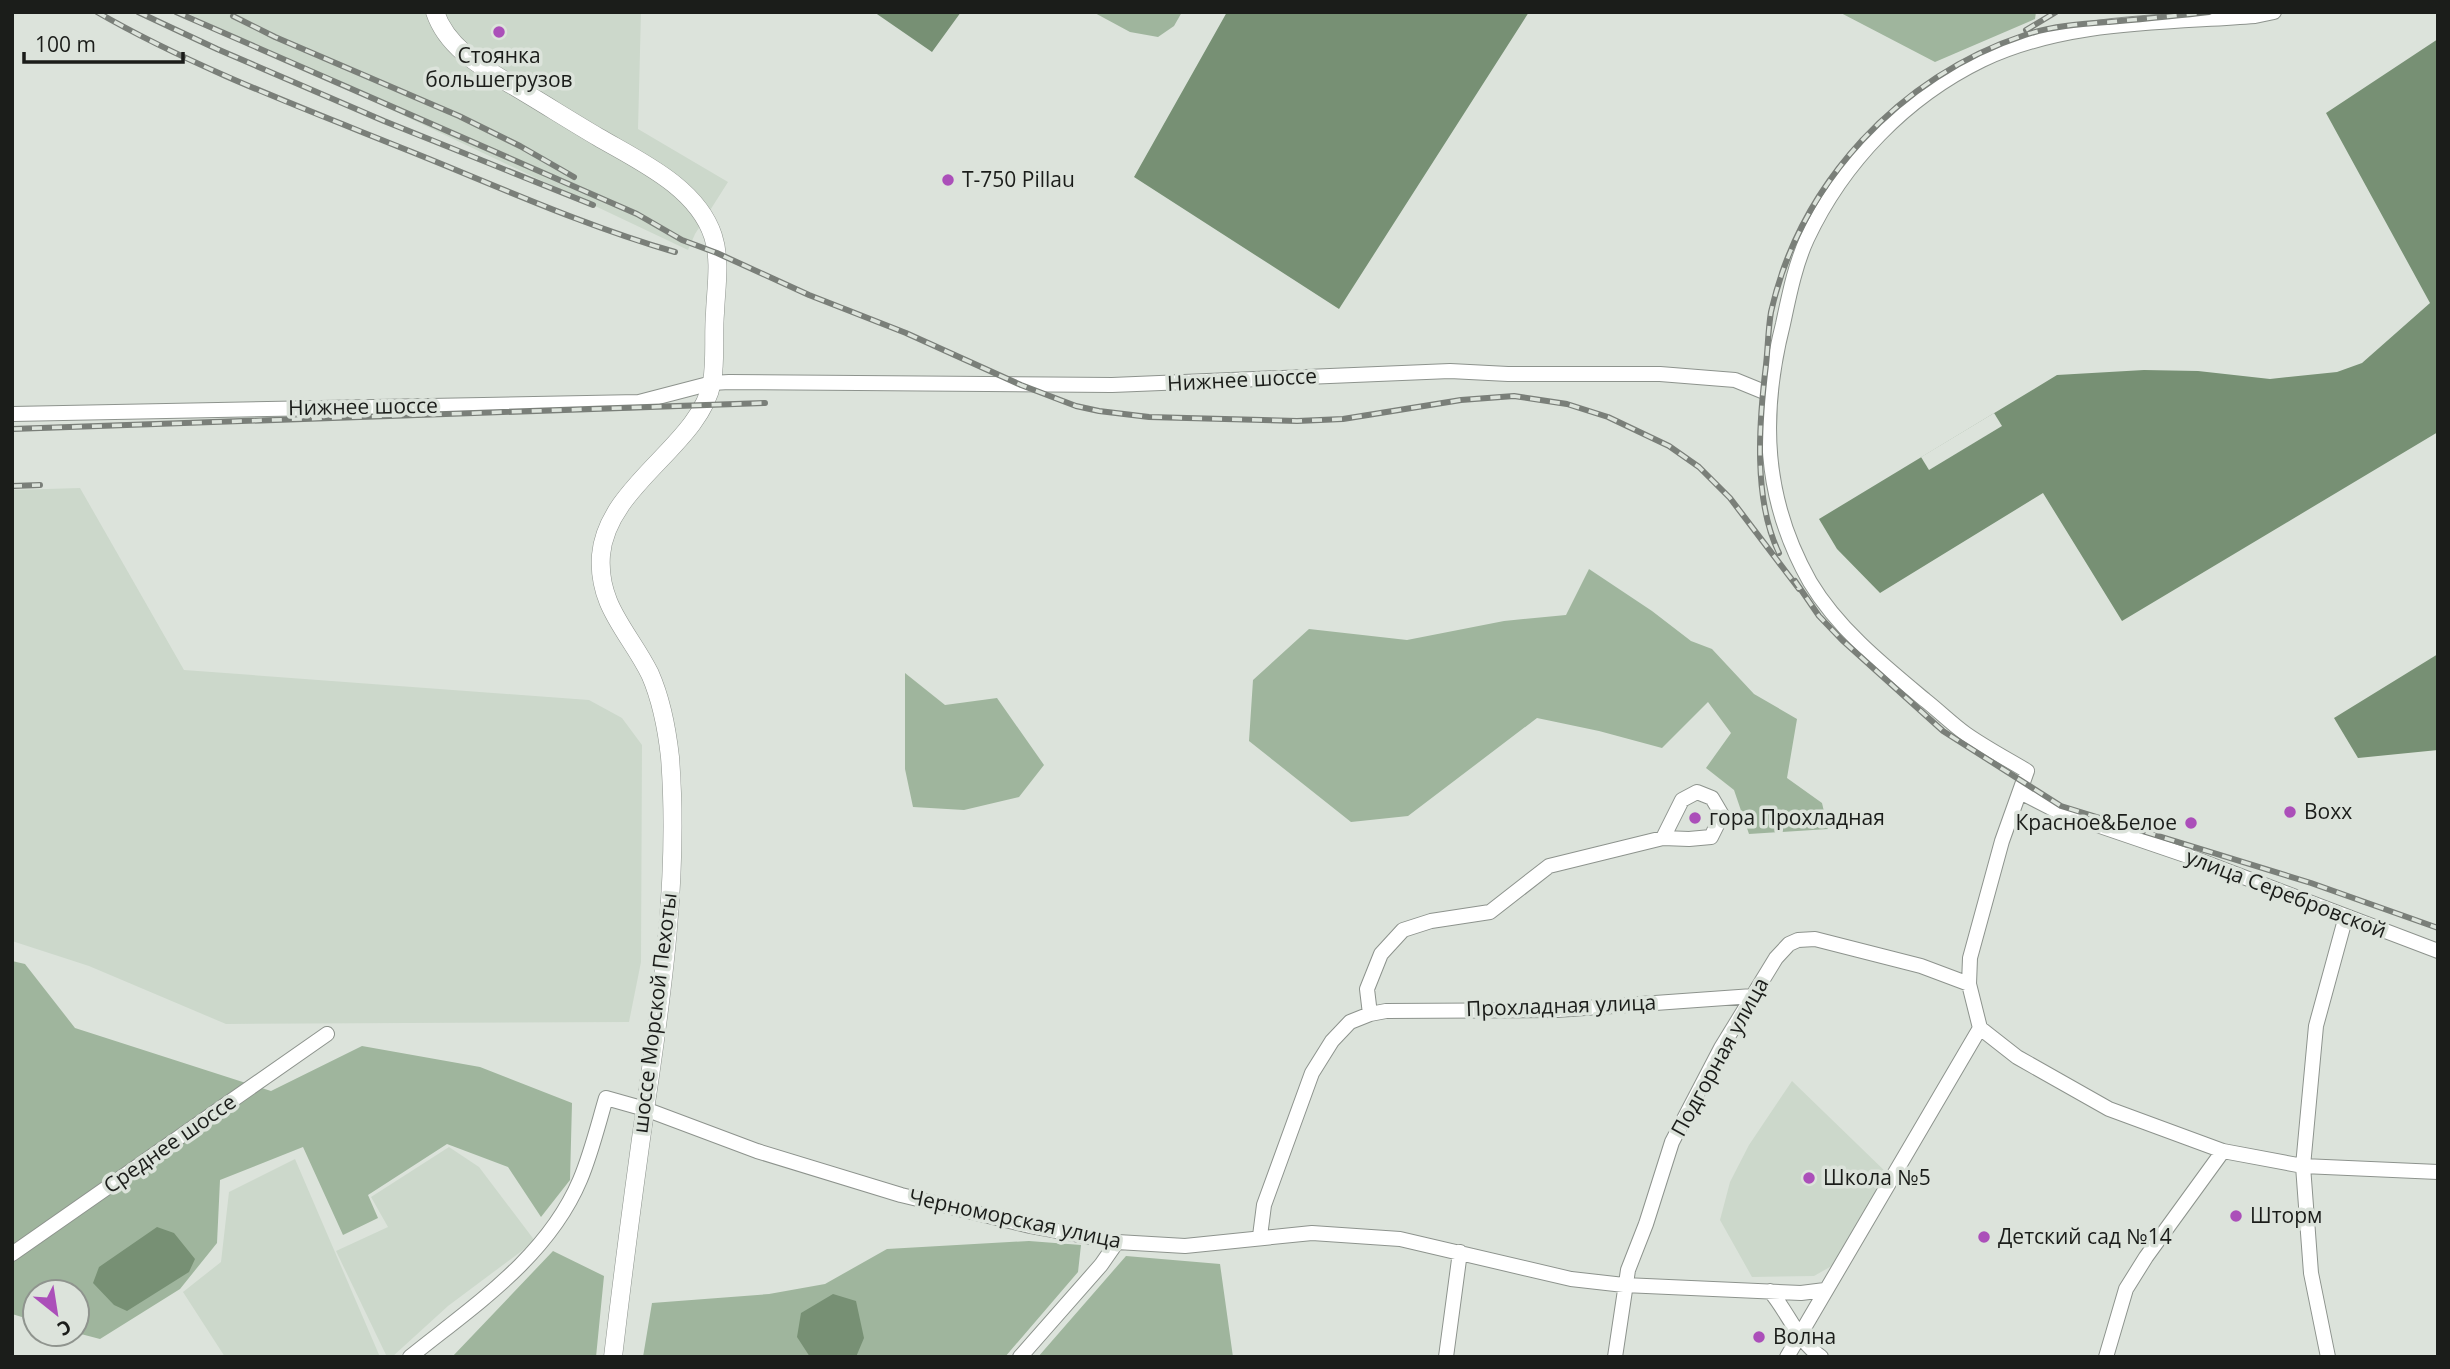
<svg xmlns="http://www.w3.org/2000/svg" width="2450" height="1369" viewBox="0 0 2450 1369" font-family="'Open Sans',sans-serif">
<rect width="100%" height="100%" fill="#dce3db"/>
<path fill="#ccd8cb" d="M185,12h456l-3,117 90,53 -33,52 -7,16z
M80,488l104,182 405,30 33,18 20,27 -1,217 -12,60 -403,2 -137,-58 -77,-25v-451z
M1792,1081l97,94 -52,88 -23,13 -62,1 -32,-57 10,-38 19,-37z
M449,1147l30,20 56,74 -87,65 -56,51h-5l-51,-106 52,-24 -17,-30z
M295,1159l85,198h-155l-42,-65 38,-30 8,-70z"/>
<path fill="#9fb59d" d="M1093,12h89l-8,14 -16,11 -28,-5z
M1839,12h197l-1,7 -100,43z
M1589,569l63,42 39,30 21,8 42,45 43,25 -10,59 35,25 6,26 -79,5 -15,-44 -28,-22 25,-35 -23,-31 -46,46 -63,-17 -62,-13 -129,98 -57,6 -102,-81 4,-61 56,-51 98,11 97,-19 62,-6z
M905,673l40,32 52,-7 47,67 -25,32 -55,13 -51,-3 -8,-38z
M12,961l13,3 50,64 196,63 91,-45 118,21 92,36 -2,77 -29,37 -33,-50 -61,-23 -79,51 10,23 -35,17 -40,-88 -83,33 -3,63 -37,46 -80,50 -23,-6v-41h-42v29l-23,-7z
M1029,1241l52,4 -3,27 -73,85h-362l9,-54 117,-9 56,-10 62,-35z
M553,1251l51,25 -8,81h-144z
M1126,1256l94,8 13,93h-195z"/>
<path fill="#779074" d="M874,12h87l-29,40z
M1227,12h302l-190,297 -205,-132z
M2438,39v393l-316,189 -79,-128 -163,100 -43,-44 -18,-30 238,-144 87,-5 54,1 72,8 67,-7 25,-9 68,-60 -104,-190z
M2438,654v96l-80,8 -24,-40z
M157,1227l17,6 21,26 -6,13 -62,39 -13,-6 -21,-22 6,-16z
M833,1294l23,7 8,37 -8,19h-46l-13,-20 4,-24z"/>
<path fill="#dce3db" d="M1994,413l8,13 -73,44 -8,-13z"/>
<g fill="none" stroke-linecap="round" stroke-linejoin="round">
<g stroke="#8d938d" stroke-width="16">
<path id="minor" d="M12,414l627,-12 73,-19 17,-1 383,3 338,-14 58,3h152l75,6 27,11h7
M2020,792l39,20 129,44 250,95
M1370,1014l-3,-25 14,-35 22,-24 28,-9 59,-9 59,-46 114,-28 26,1 22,-2 11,-22 -10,-17 -15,-6 -15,8 -19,38
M1980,1028l37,29 92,52 114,42 80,15 135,6
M1260,1236l4,-31 48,-132 20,-32 18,-19 20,-8 16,-3 171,-1 196,-14
M12,1254l315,-220
M1770,1291c18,21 27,49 51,66
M410,1357c63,-51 137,-99 170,-177 11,-26 18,-55 26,-82l39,11 112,42 144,44 129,31 87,16 68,4 127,-13 88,6 171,40 53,6 177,8 24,-3
M1020,1357l81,-92 16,-23
M1446,1357l14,-105
M1615,1357l13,-87 18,-46 26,-82 49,-94 55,-90 13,-14 9,-4 17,-1 106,27 48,18
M1787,1357l193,-329 -11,-44 1,-26 32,-117 25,-70c-20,-12 -41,-23 -61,-37 -14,-10 -27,-23 -41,-34 -41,-34 -87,-71 -115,-118 -47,-83 -50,-167 -27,-258 6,-28 12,-59 24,-85 36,-77 99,-142 175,-179 84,-40 183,-37 273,-44l19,-4
M2106,1357l20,-68 20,-32 77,-106
M2328,1357l-17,-84 -8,-107 13,-140 30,-110"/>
</g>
<g stroke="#8d938d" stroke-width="19">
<path id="major" d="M435,12c12,36 47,55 77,73 29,17 57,35 86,52 41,24 99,50 115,99 8,24 3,51 2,77 -2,22 1,47 -3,69 -12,63 -105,103 -111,173 -4,51 29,78 49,119 11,25 17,56 20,83 9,116 -7,232 -24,346 -12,85 -23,169 -33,254"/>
</g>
<use href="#minor" stroke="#fff" stroke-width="14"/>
<use href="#major" stroke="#fff" stroke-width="18"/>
<g stroke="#7a7f79" stroke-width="6">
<path id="rail" d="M97,12c97,56 211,98 315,140 87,35 173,74 263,100
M138,12l79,37 167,72 209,84
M176,12l461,202 45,26 35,13 92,42 97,38 115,52 55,21 23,5 50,6 148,4 46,-2 118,-19 53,-4 53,8 41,13 61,29 30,21 31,31 69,91
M233,16l42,21 184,79 61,30 54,31
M2026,30l30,-18
M12,429l753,-26
M12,486l28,-1
M1779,553c-26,-53 -20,-131 -13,-188 2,-18 2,-35 5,-53 29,-129 129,-236 254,-277 26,-9 56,-11 84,-13 33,-3 66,-6 100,-10
M1795,581l24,35 23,24 101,91 118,75 250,77 127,45"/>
</g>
<use href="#rail" stroke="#dce3db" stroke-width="3.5" stroke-dasharray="10" stroke-linecap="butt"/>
</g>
<g fill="#ab4fb9" stroke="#dce3db" stroke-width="2.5">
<circle cx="499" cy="32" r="7"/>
<circle cx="948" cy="180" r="7"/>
<circle cx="2290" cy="812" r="7"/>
<circle cx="1695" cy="818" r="7"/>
<circle cx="2191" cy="823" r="7"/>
<circle cx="1809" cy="1178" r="7"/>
<circle cx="2236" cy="1216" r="7"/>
<circle cx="1984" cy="1237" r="7"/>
<circle cx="1759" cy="1337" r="7"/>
</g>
<g text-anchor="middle" stroke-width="7" stroke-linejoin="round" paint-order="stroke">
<g font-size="21" fill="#1b1d1a" stroke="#dce3db" text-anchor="start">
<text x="499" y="63" text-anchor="middle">Стоянка<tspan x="499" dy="24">большегрузов</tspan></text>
<text x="962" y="187">T-750 Pillau</text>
<text x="2304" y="819">Boxx</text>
<text x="1709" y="825">гора Прохладная</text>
<text x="2177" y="830" text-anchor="end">Красное&amp;Белое</text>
<text x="1823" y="1185">Школа №5</text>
<text x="2250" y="1223">Шторм</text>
<text x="1998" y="1244">Детский сад №14</text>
<text x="1773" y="1344">Волна</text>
</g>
<g font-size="21" fill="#1b1d1a" stroke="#dce3db">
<text transform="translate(1242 380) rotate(-3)" y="7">Нижнее шоссе</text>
<text transform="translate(363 407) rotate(-1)" y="7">Нижнее шоссе</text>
<text transform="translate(2286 894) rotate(21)" y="7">улица Серебровской</text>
<text transform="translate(1561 1006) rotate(-2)" y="7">Прохладная улица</text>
<text transform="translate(655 1013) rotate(-83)" y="7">шоссе Морской Пехоты</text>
<text transform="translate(1720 1057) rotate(-61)" y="7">Подгорная улица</text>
<text transform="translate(170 1144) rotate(-35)" y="7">Среднее шоссе</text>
<text transform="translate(1015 1219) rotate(12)" y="7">Черноморская улица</text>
</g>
</g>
<rect width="2450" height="1369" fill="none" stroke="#1b1d1a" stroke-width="28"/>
<g transform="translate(56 1313) rotate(150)"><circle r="33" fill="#dce3db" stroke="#8f948e" stroke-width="2"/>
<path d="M0-5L12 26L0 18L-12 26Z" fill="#ab4fb9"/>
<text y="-10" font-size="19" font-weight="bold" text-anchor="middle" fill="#1b1d1a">С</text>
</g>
<path d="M24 52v10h159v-10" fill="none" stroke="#1b1d1a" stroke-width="3.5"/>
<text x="35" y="52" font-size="21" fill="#1b1d1a" stroke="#dce3db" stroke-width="5" paint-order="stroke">100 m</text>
</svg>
